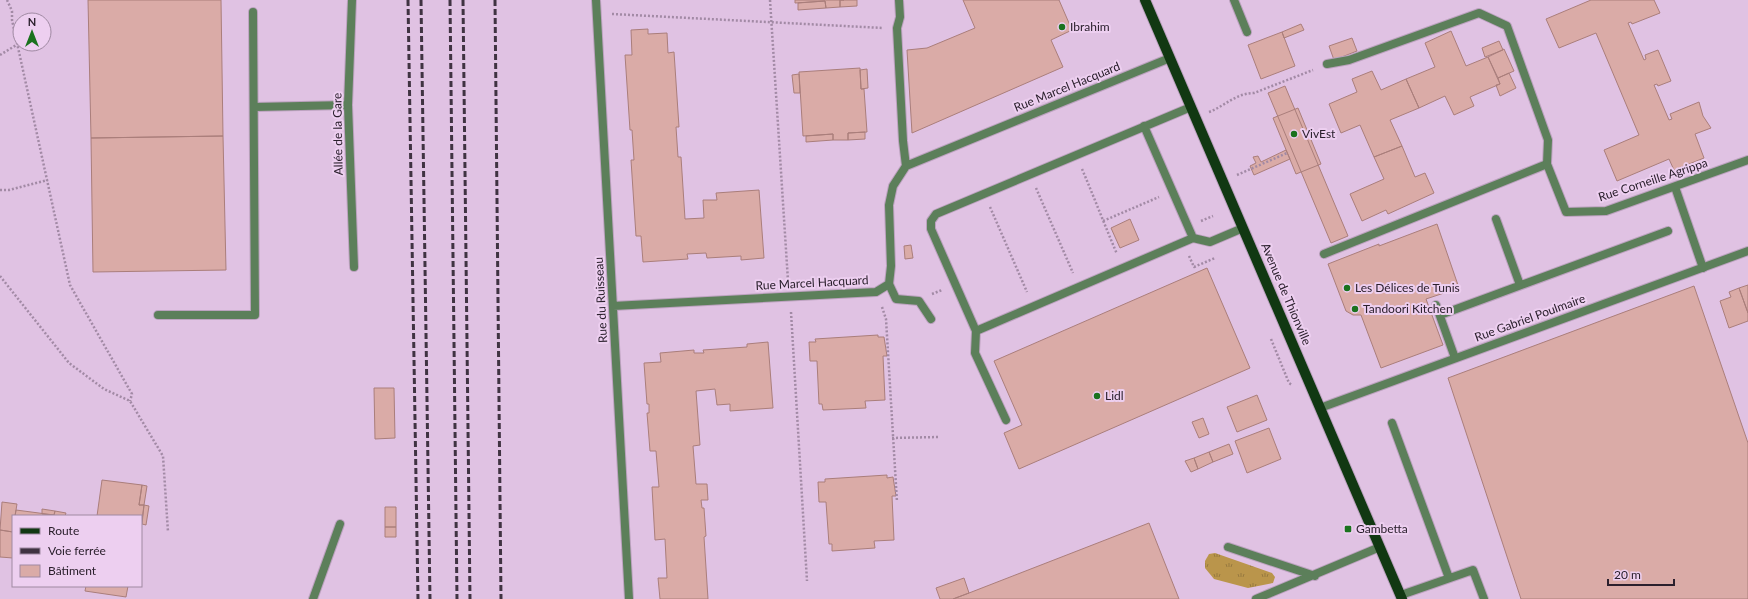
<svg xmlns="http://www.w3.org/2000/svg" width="1748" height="599" viewBox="0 0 1748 599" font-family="Lato,sans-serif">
<defs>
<pattern id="grass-tufts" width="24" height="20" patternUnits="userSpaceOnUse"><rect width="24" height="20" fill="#ba954b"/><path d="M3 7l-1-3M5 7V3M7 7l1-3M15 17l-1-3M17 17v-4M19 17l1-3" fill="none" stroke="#97793f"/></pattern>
</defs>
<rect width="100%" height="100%" fill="#e0c2e3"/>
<path fill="url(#grass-tufts)" d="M1215,553l57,20 3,4 -2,6 -25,5 -34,-9 -9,-11v-7l4,-7z"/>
<path fill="#daaba7" stroke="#aa7e7b" d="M88,0h133l2,136 -132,2z
M795,0h49h-4v7l-14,1 -1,-7 -30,2z
M840,0h17v6l-17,1z
M963,0h96l13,30 -21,10 12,27 -151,66 -5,-83 20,-2 48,-20z
M1591,0h63l6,13 -28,11 -1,-2 -3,1 16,37 2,-1 -1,-4 13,-5 13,31 -13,5 -1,-2 -3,1 15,35 3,-1 -2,-5 29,-12 4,14 8,12 -16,6 9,24 -30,12 -5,-11 -52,22 -13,-31 35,-15 -43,-102 -37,15 -13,-29z
M825,1l1,7 -28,2v-7z
M1301,24l3,6 -20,8 -2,-6z
M648,29v5l19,-1 1,20 6,-1 5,75h-3l2,30h3l4,62 19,-1 -1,-18h14l-1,-7 43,-3 5,68 -23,2v-4l-34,2 -1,-5 -19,1 1,5 -45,3 -2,-26h-5l-5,-76h3l-2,-30h-2l-5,-75h7l-1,-25z
M1451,31l15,35 22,-9 12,27 -30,13 4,9 -20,9 -9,-19 -26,12 -13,-29 29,-12 -10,-24z
M1282,32l13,34 -34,13 -13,-34z
M1352,38l5,13 -23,9 -5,-14z
M1499,41l4,9 -18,7 -3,-9z
M1504,49l10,22 -16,7 -10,-21z
M860,68l1,21h3l3,43 -19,1v7h-15v-6l-30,2 -4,-64z
M867,69l1,19 -7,1 -1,-19z
M1372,71l9,19 25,-11 13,29 -29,12 12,26 -28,11 -14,-32 -19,8 -12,-29 28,-12 -5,-13z
M1509,73l7,15 -16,8 -4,-11 4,-1 -2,-6z
M799,74l1,19h-6l-2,-18z
M1285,86l63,150 -17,7 -63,-150z
M1298,108l23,56 -25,10 -23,-56z
M865,132v7l-17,1v-7z
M833,134v6l-27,2v-6z
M223,136l3,134 -133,2 -2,-134z
M1402,146l13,31 10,-4 9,20 -46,21 -2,-4 -24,11 -12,-27 34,-15 -10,-22z
M1286,150l4,9 -36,16 -4,-9 6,-3 -3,-6 5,-1 3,6z
M1130,219l9,21 -19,8 -9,-20z
M1437,224l22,64 -33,11 17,46 -62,23 -20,-53h-8l-7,-4 -18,-47 51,-20v2z
M911,245l2,13 -8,1 -1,-13z
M1207,268l43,100 -231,101 -15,-36 18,-8 -28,-64z
M1748,285v28l-9,-25z
M1694,286l54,157v156h-227l-73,-221z
M1739,288l9,25v8l-19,7 -9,-27 11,-4 -2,-5z
M878,335v2h6l3,19h-4l2,44 -20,1 1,7 -43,2 -1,-6h-3l-2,-43h-7l-1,-19h7l-1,-3z
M768,342l5,66 -43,3v-7l-13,1 -2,-16 -19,2 4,54 -7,1 3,38h11l1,16h-7l1,8h2l2,28 -2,1 4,62h-48l-2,-21h9l-2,-39 -10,1 -3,-53h7l-3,-36h-6l-3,-38h2v-9h-2l-3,-41 17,-1 -1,-9 34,-3v3h10l-1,-3 44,-3v-3z
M374,388h20l1,50 -20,1z
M1257,395l10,25 -30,12 -10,-25z
M1203,418l6,16 -10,4 -7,-16z
M1269,428l12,31 -34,14 -12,-32z
M1229,444l4,10 -20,8 -4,-10z
M1209,452l4,10 -15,7 -4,-11z
M1194,458l4,11 -7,3 -6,-11z
M887,475v3l6,-1 3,19h-4l2,44 -20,1 1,7 -43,3v-7h-3l-3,-42h-7l-1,-20h7v-3z
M102,480l40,5 -3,20h5l-3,23v-12h-44z
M142,485l5,1 -3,19h-5z
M2,502l15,2 -2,12h-2v16l-13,-2z
M144,505l5,1 -3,19 -4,-1z
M385,507h11v20h-11z
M42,509l13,2 -1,4 -12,-1z
M16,510l38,5 1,-4 11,2 -1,3h-50z
M1149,523l30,76h-226l16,-6z
M385,527h11v10h-11z
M0,530l13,2v-2v28l-13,-1z
M964,578l5,15 -16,6h-13l-4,-11z
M86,586h42l-2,11 -41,-6z"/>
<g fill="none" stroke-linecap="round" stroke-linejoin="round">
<g stroke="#bca2bf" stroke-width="10">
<path id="service" d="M1234,0l13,32
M254,107l94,-2
M1675,187l28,81
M1496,219l24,66
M1193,238l17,4 33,-14
M1324,254l223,-90 1,-24 -41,-114 -28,-13 -130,47 -22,4
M889,284l7,15 23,2 12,18
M1436,305l19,53
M158,315h97l-2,-303
M1440,315l228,-84
M976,331l217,-93 -49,-112
M1006,420l-31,-67 1,-22 -45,-102v-8l5,-7 255,-107
M1392,423l57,155
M1228,547l87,29
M1401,595l72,-25 11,29
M1256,599l124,-52"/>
</g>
<g stroke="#bca2bf" stroke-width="10">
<path id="minor" d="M352,0l-4,105 6,162
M596,0l33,599
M899,0l1,17 -3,11 6,113 3,25
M1547,164l19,48 40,-1 142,-51
M613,306l263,-14 13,-8 2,-18 -2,-61 4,-19 13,-20 264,-108
M1320,408l428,-157
M313,599l27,-75"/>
</g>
<g stroke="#bca2bf" stroke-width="12">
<path id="primary" d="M1145,0l257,599"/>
</g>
<path stroke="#a28aa5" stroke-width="2.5" stroke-dasharray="2 2" stroke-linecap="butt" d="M7,0l5,11v9l58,265 62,109 -2,7
M770,0l18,281
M612,14l271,14
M0,55l18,-11
M1209,112c16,-6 27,-19 45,-19l59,-23
M1082,169c12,28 23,57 35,85
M1237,175l50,-22
M1036,188l37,85
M0,190h9l39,-10
M990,207l37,85
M1103,221l56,-24
M1201,221l12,-5
M1189,256l5,11 21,-9
M0,276l69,87 35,26 26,12 33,55 5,76
M932,294l10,-4
M882,307l4,12 11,183
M791,312l16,269
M1271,339l18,44 3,2
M892,438l47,-1"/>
<use href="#service" stroke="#5c7f5a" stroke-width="8"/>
<use href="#minor" stroke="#5c7f5a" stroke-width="8"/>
<use href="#primary" stroke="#113812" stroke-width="10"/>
<path stroke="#403342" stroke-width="3" stroke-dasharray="6 3" stroke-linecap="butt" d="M408,0l10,599
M421,0l9,599
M450,0l7,599
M463,0l7,599
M495,0l6,599"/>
</g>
<g fill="#1a721e" stroke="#edcff0" stroke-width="1.5">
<circle cx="1062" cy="27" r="4"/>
<circle cx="1294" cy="134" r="4"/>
<circle cx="1347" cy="288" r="4"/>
<circle cx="1355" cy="309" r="4"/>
<circle cx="1097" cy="396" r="4"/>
<rect x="1344" y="525" width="8" height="8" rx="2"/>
</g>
<g text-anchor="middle" stroke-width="4" stroke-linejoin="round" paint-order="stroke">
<g font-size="12" fill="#2b202d" stroke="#edcff0" text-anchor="start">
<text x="1070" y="31">Ibrahim</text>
<text x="1302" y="138">VivEst</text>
<text x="1355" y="292">Les Délices de Tunis</text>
<text x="1363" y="313">Tandoori Kitchen</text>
<text x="1105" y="400">Lidl</text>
<text x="1356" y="533">Gambetta</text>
</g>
<g font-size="12" fill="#2b202d" stroke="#edcff0">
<text transform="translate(1067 87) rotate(-22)" y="4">Rue Marcel Hacquard</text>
<text transform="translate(338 134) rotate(-91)" y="4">Allée de la Gare</text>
<text transform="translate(1653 180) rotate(-18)" y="4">Rue Corneille Agrippa</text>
<text transform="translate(812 283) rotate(-3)" y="4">Rue Marcel Hacquard</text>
<text transform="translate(1286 294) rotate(67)" y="4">Avenue de Thionville</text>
<text transform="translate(601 300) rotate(-93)" y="4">Rue du Ruisseau</text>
<text transform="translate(1530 318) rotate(-20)" y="4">Rue Gabriel Poulmaire</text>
</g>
</g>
<rect x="12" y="515" width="130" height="72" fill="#edcff0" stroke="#9f89a2"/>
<rect x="20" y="528" width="20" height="6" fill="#113812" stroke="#9f89a2"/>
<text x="48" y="535" font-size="12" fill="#2b202d">Route</text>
<rect x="20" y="548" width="20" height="6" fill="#403342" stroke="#9f89a2"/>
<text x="48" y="555" font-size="12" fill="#2b202d">Voie ferrée</text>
<rect x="20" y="565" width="20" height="12" fill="#daaba7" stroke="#9f89a2"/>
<text x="48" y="575" font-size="12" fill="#2b202d">Bâtiment</text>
<g transform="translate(32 32)"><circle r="19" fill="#edcff0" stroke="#9f89a2"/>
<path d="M0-3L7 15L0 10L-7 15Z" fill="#1a721e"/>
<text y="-6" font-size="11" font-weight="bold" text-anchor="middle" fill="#2b202d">N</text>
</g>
<path d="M1608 579v6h66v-6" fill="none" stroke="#2b202d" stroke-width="2"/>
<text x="1614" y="579" font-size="12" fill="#2b202d" stroke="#edcff0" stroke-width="3" paint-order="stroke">20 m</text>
</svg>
